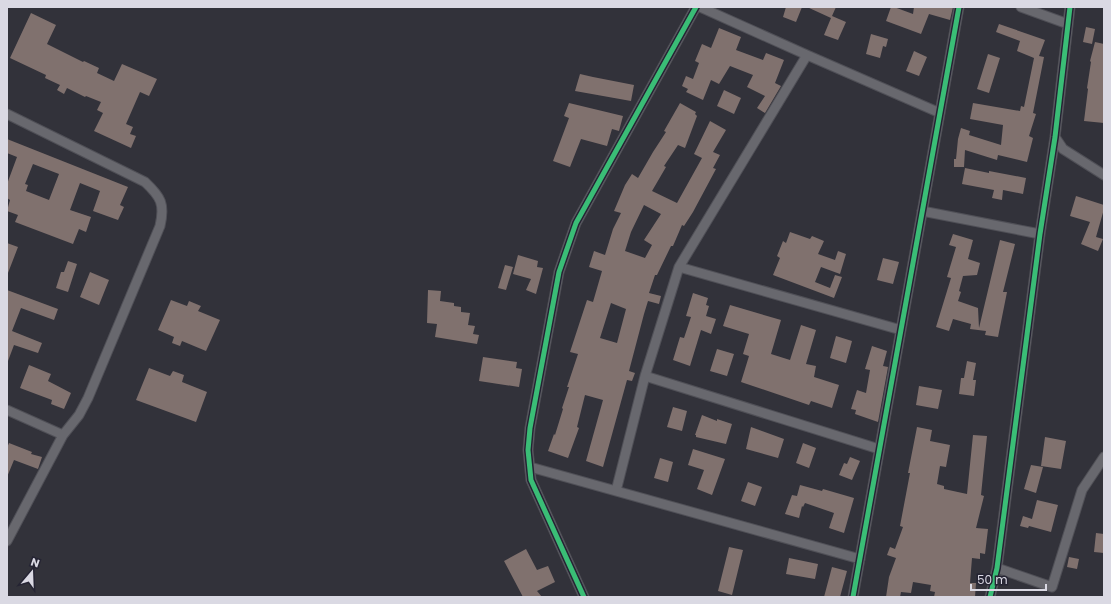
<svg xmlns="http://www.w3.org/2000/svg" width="1111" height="604" viewBox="0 0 1111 604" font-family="Poppins,sans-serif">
<rect width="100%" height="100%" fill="#32323a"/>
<path fill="#80716e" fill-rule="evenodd" d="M786,7h16l-6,15 -13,-5z
M807,7h29l-4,9 14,6 -8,18 -14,-5 7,-17z
M891,7h3l19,7 1,-7h39l-3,13 -21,-6 -8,20 -35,-13z
M31,13l25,12 -9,19 36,18 1,-1 15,7 -2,5 17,8 8,-17 35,15 -8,17 -9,-4 -14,32 7,3 -3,7 6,2 -5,12 -37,-17 9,-18 -6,-3 4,-8 -15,-6 -1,1 -18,-9 -3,6 -7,-4 3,-5 -15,-7 1,-3 -36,-17z
M999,24l46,16 -6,16 5,1 -11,56 3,1 -7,22 4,2 -6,24 -29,-7 -1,5 -32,-10 -1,17h-10v-8h2l2,-20 3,-11 9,3 -1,4 32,10 2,-20 -33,-6 3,-16 47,8 1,-5 3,1 10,-49 -17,-7 3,-10 -24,-9z
M1086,27l9,2 -3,15 -9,-2z
M719,28l22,9 -5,13 27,10 3,-7 18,7 -9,23 6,3 -16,27 -8,-5 8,-12 -18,-9 6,-12 -23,-9 -11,18 -8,-4 -8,20 -17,-8 2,-3 -6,-3 4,-10 7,3 6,-16 -4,-2 7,-17 9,4z
M871,34l17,5 -2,8 -3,-1 -3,12 -14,-4z
M1095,42l9,2v79l-20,-2 4,-32 -1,-1 4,-26 -1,-1z
M914,51l13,6 -8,19 -13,-5z
M988,54l12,4 -11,35 -12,-4z
M580,74l13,3 41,8 -3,16 -56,-10z
M724,90l17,8 -7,16 -17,-8z
M569,103l54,13 -4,15 -7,-2 -5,17 -26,-7 -11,28 -17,-6 16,-43 -5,-2z
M680,103l16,9 -1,2 2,2 -12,32 -7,-3 -14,21 2,1 -14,24 25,12 25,-45 -8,-4 16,-33 16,9 -13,22 7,3 -7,13 3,1 -23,43 -9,14 -2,-1 -9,21h-2l-14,29h-2l-6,18 12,3 -2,8 -11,-3 -4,13 -15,57 6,2 -3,8 -5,-1 -24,87 -17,-6 17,-61 -18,-5 -8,32 2,1 -11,30 -20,-7 6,-17 1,1 8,-26 -1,-1 7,-21h-2l11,-33 -8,-2 17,-52 6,2 9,-31 -13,-4 5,-16 11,4 8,-26 8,-16 -7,-2 11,-26 7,-11 6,4 15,-26 13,-20 -2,-1zM644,205l17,9 -17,26 8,5 -7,13 -20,-7 6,-19zM611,303l15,6 -9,34 -17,-5z
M7,139l121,48 -8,18 4,2 -6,13 -25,-9 7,-20 -20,-8 -10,27 21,7 -5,15 -7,-3 -6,15 -58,-22 3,-7 -11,-4 3,-11 -3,-2v-14l10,-27 -10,-4zM33,164l26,10 -10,26 -23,-9 2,-6 -3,-1z
M965,168l24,5v-2l37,7 -3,16 -20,-4 -1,10 -10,-2 2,-8 -32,-6z
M1076,196l28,9v4l-8,28 7,2 -5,12 -17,-7 9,-22 -20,-6z
M790,232l20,7 2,-3 12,5 -6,13 17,6 3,-9 8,3 -6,20 -19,-7 -6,15 15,6 5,-13 7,2 -8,21 -61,-23 7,-17 -3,-2 6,-15 3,2z
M953,234l20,6 -5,19 12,4 -3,12 -14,1 -4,15 2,1 -3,9 20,7 1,20 21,-88 15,4 -12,48h4l-9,45 -13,-2 1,-4 -16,-2 1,-5 -18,-5 -4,12 -13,-4 15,-49 -4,-1 9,-30 -7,-2z
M7,243l11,4 -10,26 -1,-1z
M518,255l20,6 -1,6 6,1 -7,26 -10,-4 5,-11 -18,-5z
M883,258l16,4 -6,22 -16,-4z
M68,261l9,3 -9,28 -12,-4 5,-16h3z
M505,265l8,2 -7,23 -8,-2z
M90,272l19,8 -10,25 -19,-8z
M7,290l51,19 -4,11 -33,-12 -9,23 30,12 -4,10 -24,-8 -6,16z
M428,290l13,1 -1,10 14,2v3l7,1v5l9,1 -2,12 7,1 -2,8 6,1 -2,9 -42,-7 2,-13 -10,-1z
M693,293l15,5 -2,7 3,1 -3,10 10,3 -5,15 -10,-4 -11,36 -17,-6 7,-23 4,1 7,-21 -5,-1z
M171,300l16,6 2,-5 12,5 -3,5 22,9 -14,31 -24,-10 -2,5 -8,-3 2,-6 -16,-7z
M730,305l51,15 -10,34 19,6 11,-35 15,5 -10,34 10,2 -2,11 25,8 -7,23 -21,-7 -2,4 -68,-23 8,-26 -6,-2 6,-20 -26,-8z
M836,336l16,5 -6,22 -16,-5z
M872,346l15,5 -4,15 5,1 -10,55 -23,-8 1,-4 -5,-1 6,-19 9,3 4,-23 -5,-1z
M717,349l17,5 -7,22 -17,-5z
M483,357l34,5 -1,6 6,1 -3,18 -40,-6z
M967,361l9,2 -3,17h3l-2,16 -15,-2 2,-16h3z
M29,365l22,9 -3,7 23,12 -7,16 -13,-5 1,-4 -32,-12z
M149,368l21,8 3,-5 11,4 -2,7 25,10 -11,30 -60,-22z
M919,386l23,4 -4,19 -22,-4z
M673,407l14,4 -5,20 -15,-4z
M702,415l15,6v-2l15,5 -6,20 -30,-7v-2h-1z
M751,427l33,12 -6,19 -32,-9z
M917,427l15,3 -2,11 20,4 -4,22 -6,-1 -3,18 7,2v3l23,5 6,-59 14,1 -6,59 3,1 -8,32 12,1 -3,25 -5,-1v6l-8,-1 -2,25h6l-1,14h-41l1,-5 -5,-1 1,-6 -18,-3 -2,11 -10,-1 -1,5h-14l3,-20 7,-19 -9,-3 3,-8 5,2 8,-22 -3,-1 10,-53h-2z
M1045,437l21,4 -5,28 -20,-3z
M9,443l23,9 -1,2 11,3 -4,12 -24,-9 -7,17v-29z
M803,443l13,5 -7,20 -13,-5z
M693,449l32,10 -13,36 -15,-6 7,-19 -16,-5z
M850,457l10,4 -8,19 -13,-5 5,-12 3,1z
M660,458l13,4 -5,20 -14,-4z
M1031,465l12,2 -7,26 -12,-4z
M748,482l14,5 -7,19 -14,-5z
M800,485l22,6 1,-2 31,9 -10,35 -15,-5 5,-15 -29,-10 -2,4 -1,-1 -3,12 -14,-4 7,-19 5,1z
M1037,500l21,5 -7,27 -22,-6 -1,2 -8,-2 3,-10 9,3z
M1096,533l8,1v19l-10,-1z
M729,547l14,3 -11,45 -14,-4z
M526,549l11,21 11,-4 7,16 -18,9 5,6h-19l-19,-36z
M1069,557l10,2 -2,10 -10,-2z
M789,558l29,6 -3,15 -29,-5z
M832,567l15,4 -7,26h-16z"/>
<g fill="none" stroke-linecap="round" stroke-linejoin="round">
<g stroke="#505057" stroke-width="11">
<path id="street" d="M700,7l107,48 133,58
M1021,7l47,17
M7,114l138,68c16,15 20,22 15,44l-72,172 -9,17 -16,20 -56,106
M1055,137l8,12 41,26
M922,211l118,23
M679,267l222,63
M645,376l234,73
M7,410l56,25
M530,467l330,92
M616,491l29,-115 34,-109 128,-212
M997,568l55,19 30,-97 22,-33
M584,597l-53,-117 -3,-30 2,-22 29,-156 17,-49 120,-216
M853,597l106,-590
M990,597l7,-29 43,-334 15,-97 15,-130"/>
</g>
<use href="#street" stroke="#68686e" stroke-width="9"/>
<g stroke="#252433" stroke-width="8">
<path id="cycleway" d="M584,597l-53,-117 -3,-30 2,-22 29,-156 17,-49 120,-216
M853,597l106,-590
M990,597l7,-29 43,-334 15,-97 15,-130"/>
</g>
<use href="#cycleway" stroke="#3abd76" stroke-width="5"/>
</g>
<rect width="1111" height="604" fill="none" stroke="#dad9e3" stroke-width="16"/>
<g transform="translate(32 572) rotate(19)" stroke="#252433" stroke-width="3" paint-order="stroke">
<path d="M0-3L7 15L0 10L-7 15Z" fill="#dad9e3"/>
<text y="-6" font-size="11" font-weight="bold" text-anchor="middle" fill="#dad9e3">N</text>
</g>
<path d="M971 584v6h75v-6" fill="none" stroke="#dad9e3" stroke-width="2"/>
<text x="977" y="584" font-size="12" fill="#dad9e3" stroke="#252433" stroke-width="3" paint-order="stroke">50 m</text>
</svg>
